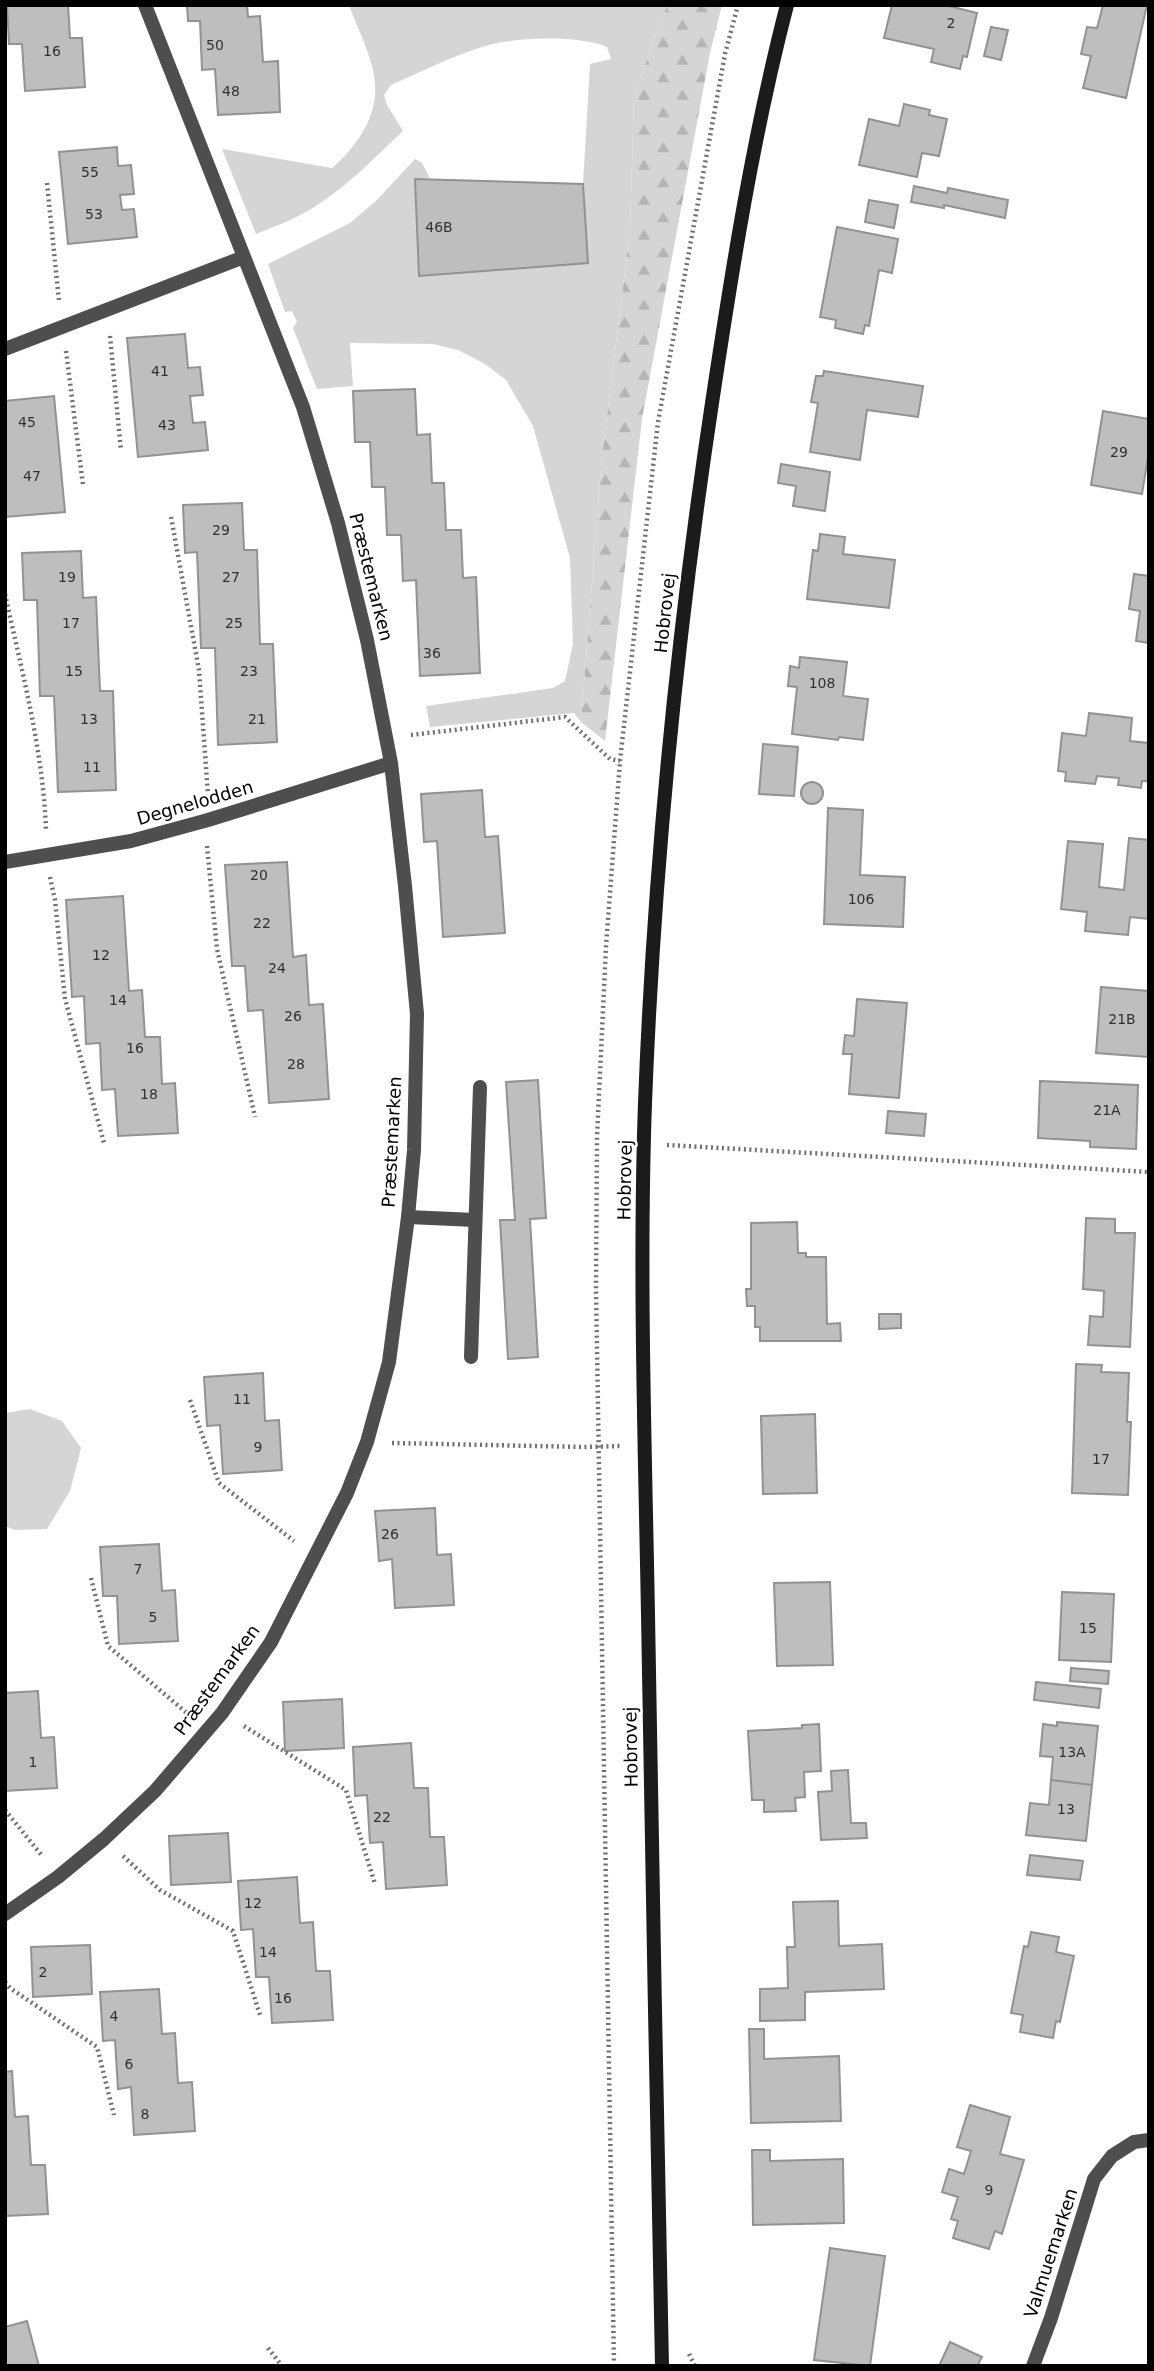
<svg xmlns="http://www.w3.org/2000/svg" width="1154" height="2371" viewBox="0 0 1154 2371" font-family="'DejaVu Sans',sans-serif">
<defs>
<pattern id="forest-firs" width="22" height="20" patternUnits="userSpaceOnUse" patternTransform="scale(1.75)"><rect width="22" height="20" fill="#d5d5d5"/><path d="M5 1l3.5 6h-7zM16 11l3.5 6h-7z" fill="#b5b5b5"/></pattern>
</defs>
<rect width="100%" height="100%" fill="#fff"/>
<path fill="#d5d5d5" d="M349,5h318l-33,89 -4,136 -28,226 -21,266 -7,-9 -144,14 -4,-21 127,-18 12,-7 8,-37 -3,-86 -37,-132 -27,-46 -21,-16 -27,-14 -25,-6 -83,-1 3,43 -36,3 -24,-61 4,-6 -5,-11 -7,1 -17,-48 82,-41 27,-23 38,-41 7,4 8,15 -14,1 171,84 -4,-79 7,-120 21,-5 -4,-12c-30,-12 -90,-10 -122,-1 -32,10 -63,25 -94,39l-7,10 3,10 16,26c-27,25 -52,52 -83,72 -19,14 -42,22 -64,31l-34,-85 110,19c12,-10 21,-21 29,-33 30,-49 6,-81 -12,-130z
M30,1409l32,12 19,27 -11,43 -23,38 -32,1 -10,-4v-113z"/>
<path fill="url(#forest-firs)" d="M667,5h55l-12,48 -68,366 -37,322 -24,-19 21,-266 28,-226 4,-136z"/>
<path fill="#bebebe" stroke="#929292" stroke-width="2" d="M7,5h61l2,33h12l3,49 -60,4 -3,-47h-13z
M187,5h60l1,12 12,-1 3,46 15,-1 2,51 -62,3 -3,-46 -13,1 -2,-49h-12z
M892,5h53l32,8 -10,44 -4,-1 -3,13 -29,-7 3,-13 -50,-11z
M1103,5h44l-21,93 -43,-10 8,-32 -10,-2 6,-27 10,1z
M991,27l17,3 -7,30 -17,-4z
M904,104l26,6 -1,5 18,4 -8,37 -17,-3 -5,24 -58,-12 10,-46 30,7z
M117,147l1,19 13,-1 3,29 -14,1 2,15 12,-1 3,28 -69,7 -9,-92z
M415,179l168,5 5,79 -169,13z
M914,186l33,7 1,-5 60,12 -3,18 -61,-13v3l-33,-6z
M869,200l29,5 -4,23 -29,-6z
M837,227l61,12 -6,34 -13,-3 -10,56 -4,-1 -2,9 -28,-6 1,-8 -16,-3z
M185,334l3,34 12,-1 3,28 -13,1 3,27 12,-1 3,28 -70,7 -11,-119z
M824,371l99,15 -5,31 -51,-7 -7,50 -50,-8 8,-49 -7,-1 5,-26h7z
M415,389l2,46 13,-1 2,49h12l2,47h15l2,48 13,-1 4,96 -60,3 -4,-96 -13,1 -2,-46h-14l-2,-48h-13l-2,-45h-15l-2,-51z
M54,396l11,116 -60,5v-116z
M1103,411l46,8v32l-7,43 -51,-9z
M781,464l49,8 -5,39 -32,-5 3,-20 -18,-3z
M242,503l2,47h13l3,94h13l4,98 -59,3 -3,-97h-14l-4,-96 -12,1 -2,-48z
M820,534l25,3 -2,17 52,6 -6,48 -82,-9 6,-49 5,1z
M81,551l2,47 13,-1 4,94h13l3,99 -58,2 -4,-96h-14l-3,-96h-13l-2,-47z
M1134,574l15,2v67l-13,-2 4,-30 -11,-2z
M800,657l47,5 -4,34 25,3 -5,41 -24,-3 -1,3 -46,-6 5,-47 -9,-1 2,-20 9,2z
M1089,713l43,5 -2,23 19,2v38h-7l-1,7 -23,-3 1,-7 -22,-2 -2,8 -30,-3 1,-9 -8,-1 4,-38 24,3z
M763,744l35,3 -4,49 -35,-2z
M801 793a11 11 0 1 1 22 0a11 11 0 1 1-22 0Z
M482,790l3,47 13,-1 7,97 -62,4 -6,-96 -13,1 -3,-48z
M828,808l35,2 -3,65 45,2 -2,50 -79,-3z
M1129,838l20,2v79l-19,-2 -2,18 -43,-4 2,-19 -26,-3 7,-68 35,3 -4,43 25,3z
M287,862l6,95 13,-2 3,50 14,-1 6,95 -60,4 -6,-93 -15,1 -3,-45h-13l-7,-101z
M123,896l6,95 13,-1 3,47h15l2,47 13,-1 3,50 -60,3 -3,-47 -13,1 -2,-47 -14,1 -2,-48 -12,1 -6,-97z
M1101,987l48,4 -1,66 -52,-4z
M857,999l50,4 -8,95 -50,-4 3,-40h-9l2,-19 9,1z
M538,1080l8,138 -16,1 8,138 -30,2 -8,-139h15l-9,-138z
M1040,1081l98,4 -2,64 -46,-2v-6l-52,-3z
M888,1111l38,3 -2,22 -38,-3z
M1086,1218l29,1v14h20l-5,114 -42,-2 2,-29 13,1 1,-26 -21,-2z
M797,1222l1,31h8v4h20l1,67 13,-1 1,18h-81v-14h-5v-21h-8l-1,-17h5v-66z
M879,1314h22v14l-22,1z
M1076,1364l26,1 -1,7 28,1 -2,49h4l-3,73 -56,-2z
M263,1373l2,48 14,-1 3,50 -59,4 -3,-49 -13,1 -3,-49z
M815,1414l2,79 -54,1 -2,-78z
M435,1508l2,47 14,-1 3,51 -59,3 -3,-49 -13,2 -4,-50z
M159,1544l3,47 13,-1 3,51 -59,3 -2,-48h-14l-3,-49z
M830,1582l3,83 -56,1 -3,-83z
M1062,1592l52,2 -3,68 -52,-2z
M1071,1668l38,3 -1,13 -38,-3z
M1036,1682l65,7 -2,19 -65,-8z
M38,1691l3,47 13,-1 3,51 -52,3v-98z
M342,1699l2,49 -59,3 -2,-49z
M1057,1722l41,4 -6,59 -41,-5 2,-23 -13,-1 3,-32 14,2z
M819,1724l2,47 -17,1 1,25 -10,1 1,13 -32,1v-12h-12l-4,-69 54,-3v-3z
M411,1743l3,45h14l2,49h14l3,48 -61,4 -3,-47 -13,1 -3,-48 -12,1 -2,-49z
M848,1770l3,53h15l1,15 -46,2 -3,-48 14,-1 -1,-20z
M1051,1780l41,5 -6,56 -60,-6 4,-32 19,2z
M228,1833l3,49 -60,3 -2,-49z
M1030,1855l53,6 -3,19 -53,-5z
M297,1877l3,46 13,-1 3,49h14l3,49 -61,3 -3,-46h-13l-3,-48 -12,1 -3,-49z
M838,1901l1,45 43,-2 2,45 -79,3v28l-45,1v-32l28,-1 -1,-41h8l-2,-45z
M1031,1932l28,5 -3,15 18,4 -14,66 -4,-1 -3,17 -33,-6 3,-17 -12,-2 13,-67 4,1z
M90,1945l2,49 -59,3 -2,-50z
M159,1989l3,45 13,-1 3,50 14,-1 3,49 -61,4 -3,-48 -13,2 -3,-49 -12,1 -3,-49z
M749,2029h15v30l75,-3 2,65 -90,2z
M12,2071l3,46 13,-1 3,49h14l3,49 -43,2v-144z
M970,2105l40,12 -10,37 24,6 -22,74 -7,-3 -6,18 -36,-11 5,-17 -7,-2 7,-22 -16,-5 7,-23 15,5 7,-23 -14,-4z
M752,2150h18v11l73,-2 1,64 -91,2z
M830,2248l55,8 -15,110 -56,-6z
M27,2321l12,45h-34v-39z
M950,2342l32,15 -5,9h-38z"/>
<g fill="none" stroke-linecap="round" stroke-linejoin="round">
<path stroke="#707070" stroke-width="4.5" stroke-dasharray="2 3.5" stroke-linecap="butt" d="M47,183l12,118
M110,336l11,115
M66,351l17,134
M171,517l28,153 9,125
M5,594c17,78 38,156 41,236
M411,735l154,-18 45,42 10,2
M207,846l10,103 38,168
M50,877l5,23 10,99 39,144
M667,1145l482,27
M190,1400l29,83 75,58
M392,1443l192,4 37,-1
M91,1578l17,68 80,68
M244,1726l102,64 29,94
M5,1810l38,47
M123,1856l37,34 73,41 28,87
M5,1982l5,6 87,59 17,68
M268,2348l14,18
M689,2354l6,12
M614,2366l-18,-1077 1,-152 9,-191 14,-185 38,-339 67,-368 13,-49"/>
<path stroke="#4e4e4e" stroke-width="14" d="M408,1217l67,3
M471,1357l9,-270"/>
<path stroke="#4e4e4e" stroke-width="14" d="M5,349l239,-92
M5,862l126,-21 77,-21 183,-57
M5,1914l53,-37 46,-38 51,-48 67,-78 49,-71 76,-149 20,-51 22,-80 19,-145 6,-67 3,-136 -12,-128 -14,-123 -24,-123 -29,-117 -35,-116 -158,-402
M1033,2366l18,-48 43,-139 18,-23 22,-14 15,-2"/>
<path stroke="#1b1b1b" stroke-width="14" d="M662,2366c-5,-250 -10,-501 -14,-751 -3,-170 -9,-342 -3,-512 9,-235 32,-468 67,-700 20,-133 41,-267 75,-398"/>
</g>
<g text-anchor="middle" stroke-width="5" stroke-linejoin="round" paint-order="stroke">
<g font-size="14" fill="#303030">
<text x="951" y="28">2</text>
<text x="215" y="50">50</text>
<text x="52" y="56">16</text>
<text x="231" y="96">48</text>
<text x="90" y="177">55</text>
<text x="94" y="219">53</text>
<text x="439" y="232">46B</text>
<text x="160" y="376">41</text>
<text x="27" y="427">45</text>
<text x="167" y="430">43</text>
<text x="1119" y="457">29</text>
<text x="32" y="481">47</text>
<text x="221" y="535">29</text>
<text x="67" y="582">19</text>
<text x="231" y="582">27</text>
<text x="71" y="628">17</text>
<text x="234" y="628">25</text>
<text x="432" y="658">36</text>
<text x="74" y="676">15</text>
<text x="249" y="676">23</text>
<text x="822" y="688">108</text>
<text x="89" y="724">13</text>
<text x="257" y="724">21</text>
<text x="92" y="772">11</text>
<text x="259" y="880">20</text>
<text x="861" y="904">106</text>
<text x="262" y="928">22</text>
<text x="101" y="960">12</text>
<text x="277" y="973">24</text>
<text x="118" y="1005">14</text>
<text x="293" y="1021">26</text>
<text x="1122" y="1024">21B</text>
<text x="135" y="1053">16</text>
<text x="296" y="1069">28</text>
<text x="149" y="1099">18</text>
<text x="1107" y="1115">21A</text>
<text x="242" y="1404">11</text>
<text x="258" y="1452">9</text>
<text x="1101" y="1464">17</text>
<text x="390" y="1539">26</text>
<text x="138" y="1574">7</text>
<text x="153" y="1622">5</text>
<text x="1088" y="1633">15</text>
<text x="1072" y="1757">13A</text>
<text x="33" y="1767">1</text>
<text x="1066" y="1814">13</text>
<text x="382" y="1822">22</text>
<text x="253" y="1908">12</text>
<text x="268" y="1957">14</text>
<text x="43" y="1977">2</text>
<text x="283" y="2003">16</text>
<text x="114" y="2021">4</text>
<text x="129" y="2069">6</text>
<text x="145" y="2119">8</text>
<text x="989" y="2195">9</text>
</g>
<g font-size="18" fill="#000" stroke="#fff">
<text transform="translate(371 577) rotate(76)" y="6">Præstemarken</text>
<text transform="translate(665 613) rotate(-84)" y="6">Hobrovej</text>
<text transform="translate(195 803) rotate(-16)" y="6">Degnelodden</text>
<text transform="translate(392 1142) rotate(-87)" y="6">Præstemarken</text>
<text transform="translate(625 1180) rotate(-89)" y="6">Hobrovej</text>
<text transform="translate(217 1680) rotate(-54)" y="6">Præstemarken</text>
<text transform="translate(631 1747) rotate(-91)" y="6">Hobrovej</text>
<text transform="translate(1051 2253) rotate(-72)" y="6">Valmuemarken</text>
</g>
</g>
<rect width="1154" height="2371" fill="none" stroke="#000000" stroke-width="14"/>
</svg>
